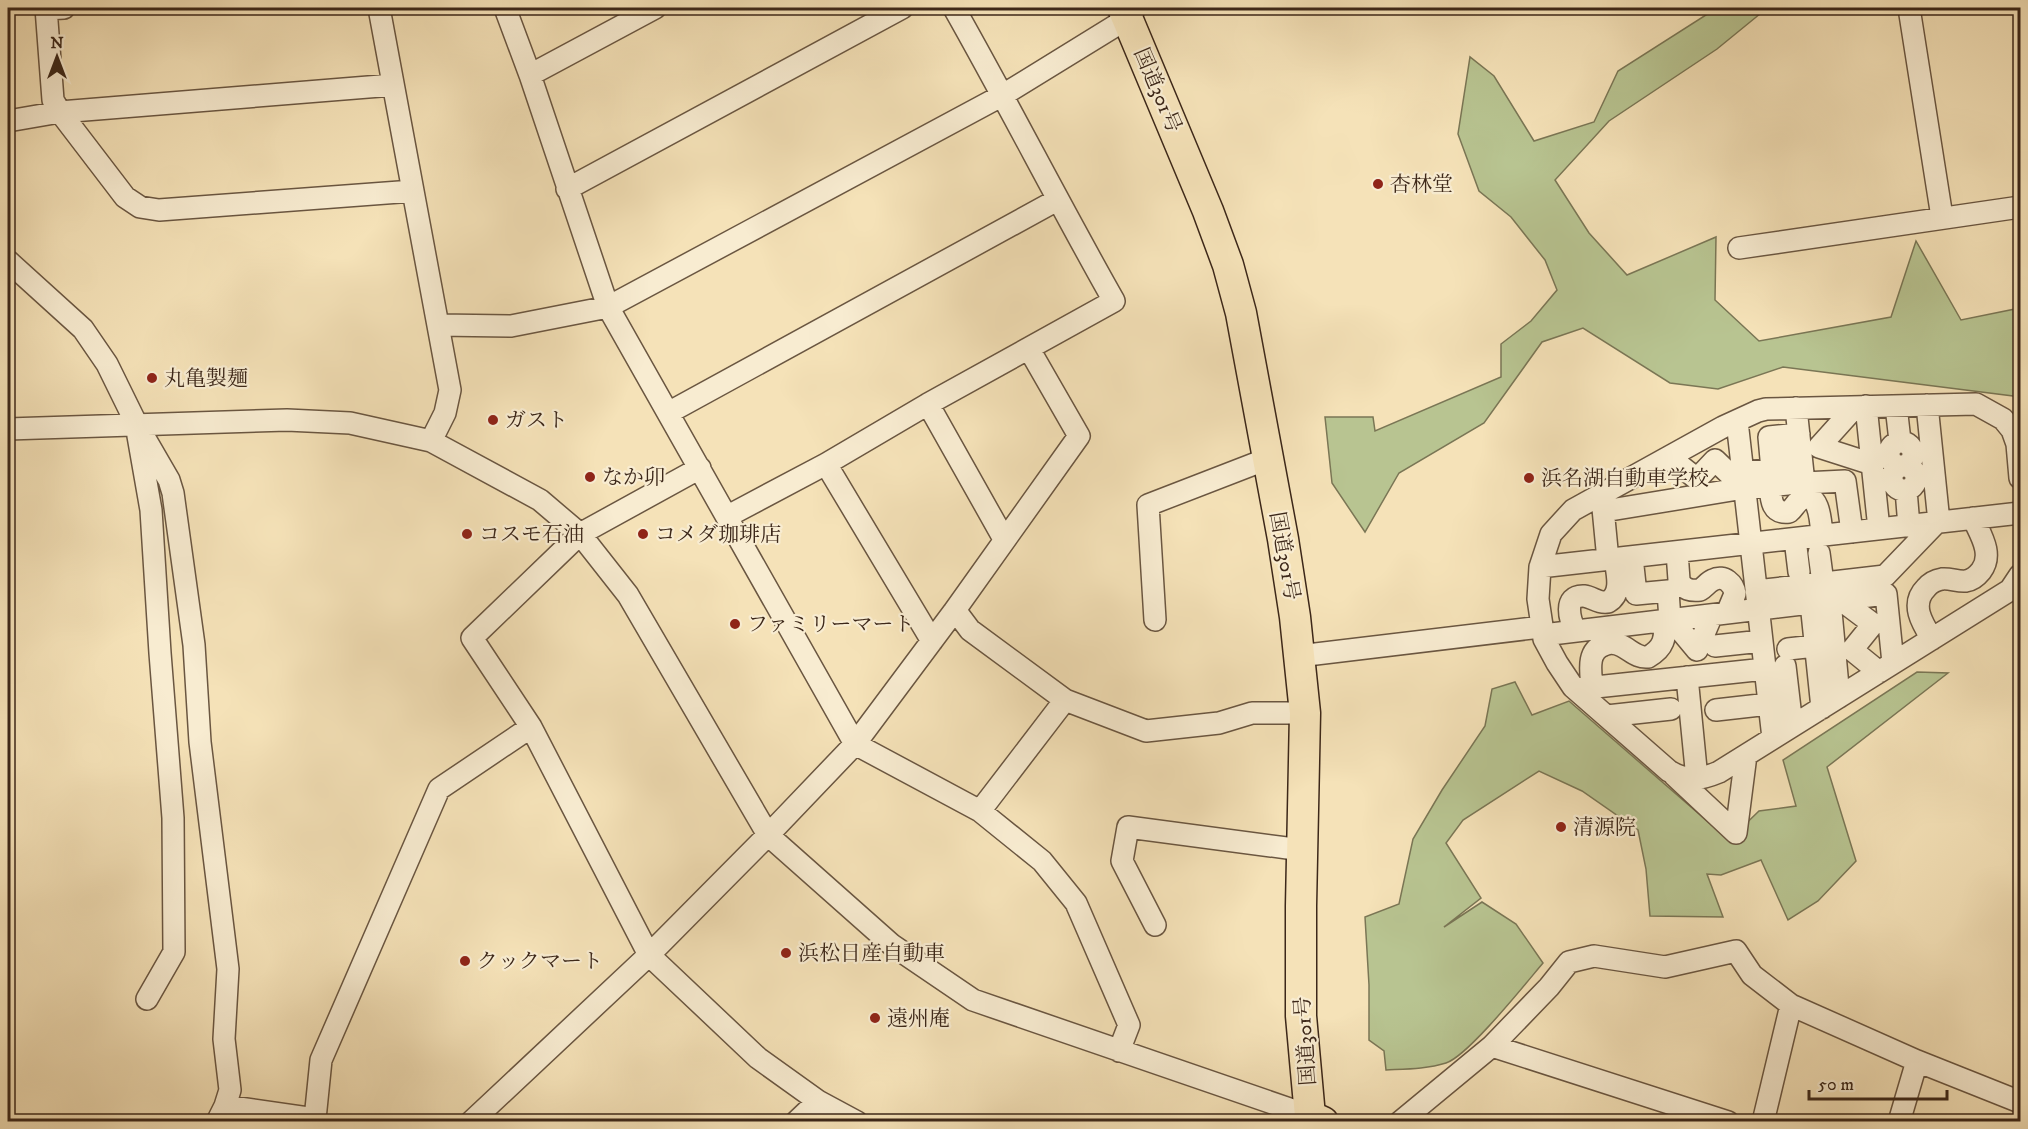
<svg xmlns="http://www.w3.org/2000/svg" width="2028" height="1129" viewBox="0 0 2028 1129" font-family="'IM FELL DW Pica','Noto Serif JP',serif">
<rect width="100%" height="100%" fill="#f5e2b8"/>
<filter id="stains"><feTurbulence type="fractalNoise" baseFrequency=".00333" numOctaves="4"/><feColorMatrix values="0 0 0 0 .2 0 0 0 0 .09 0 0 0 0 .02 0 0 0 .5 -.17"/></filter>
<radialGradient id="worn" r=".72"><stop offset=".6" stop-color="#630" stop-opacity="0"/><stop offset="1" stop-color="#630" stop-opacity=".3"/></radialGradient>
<path fill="#b8c491" stroke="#7a7655" stroke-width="1.5" d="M1766,9l-49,40 -108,72 -54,59 34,53 38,42 89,-38 -1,63 44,41 132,-24 25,-76 45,79 59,-12v94l-7,-6 -230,-29 -65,22 -48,-6 -87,-55 -41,14 -58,81 -85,50 -34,59 -33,-49 -7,-66h48l2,14 126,-54v-33l30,-23 26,-31 -12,-30 -34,-43 -32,-26 -21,-57 12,-77 24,19 40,65 60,-19 24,-51 91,-58z
M1917,672l31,1 -121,94 29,94 -38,40 -30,19 -27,-60 -40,15 -14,-1 16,43 -73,-1 -4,-47 -8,-39 -56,-39 -43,-20 -76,49 -17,23 35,55 -37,29 38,-25 34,22 27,39c-17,20 -75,93 -97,100 -19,6 -40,6 -60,7l-2,-19 -15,-11v-55l-4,-68 34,-13 14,-65 29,-49 43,-64 7,-37 23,-7 17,33 37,-14 160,139 30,-29 37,-5 -13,-46z"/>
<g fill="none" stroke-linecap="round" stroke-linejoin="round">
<g stroke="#6a5641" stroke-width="24">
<path id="minor" d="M46,8l7,92 7,12 65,85 15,10 19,3 254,-19
M379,8l71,382 -5,23 -14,28
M505,8l25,67 78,232 247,437 125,67 62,50 34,42 53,122 -10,26
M1909,8l33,209
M46,9l18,-1
M530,75l125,-67
M8,121l52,-9 333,-27
M567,189l335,-181
M1739,248l281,-41
M8,261l75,68 24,35 29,59 33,57 4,13 21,152 6,97 28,227 -4,70 6,51 -5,16
M438,325l73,1 97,-19 395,-212 125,-77 7,-10
M928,404l76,135
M1927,405l12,117
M1866,406l13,123
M1896,406l4,35
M1855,407l-36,40 53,17
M1796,408l8,75 41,-2 7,51
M668,413l389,-213
M1737,421l36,317
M8,429l279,-9 63,3 81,18 109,59 40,34 48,61 140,240 124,110 81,55 337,116 -1,6
M138,436l13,74 9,143 13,165 1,134 -27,47
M1889 454a12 12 0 1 1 24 0a12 12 0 1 1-24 0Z
M1669,457l28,22 18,-19 29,28
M826,464l106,177
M1892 478a12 12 0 1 1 24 0a12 12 0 1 1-24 0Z
M700,468l-120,66 -108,104 59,89 118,228 109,103 60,43 39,21
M1742,472l30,-2 -3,-33 30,-3
M2020,478l-3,-34 -5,-14 -9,-11 -27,-15 -210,5 -8,2 -35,16 -150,83 -22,24 -11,33 -2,32 6,40 13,24 16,24 96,84c18,11 31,9 50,1l291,-182 10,-15
M1770,485c1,14 1,29 19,27 4,-3 6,-8 10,-11 21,-15 22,24 23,35
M1906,490l3,36
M1602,498l6,62
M1604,511l140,-23 44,-4 -3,-33 15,-1
M728,516l98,-52 102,-60 186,-103c-55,-97 -105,-196 -160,-293
M1795,539l4,33
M1677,552l2,28c3,10 13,11 21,10 5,-3 8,-8 13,-10 11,-6 21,4 22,14l-8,19
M1819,553l4,30
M1632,557l4,37 32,-3 2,29
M1540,567l480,-54
M1756,591l129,-15 51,-53
M1841,600l32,24 -21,26 27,22
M1830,601l9,96
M1811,603l11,105
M955,610l15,20 95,70 81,31 73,-8 33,-10h53
M1155,620l-7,-115 119,-46
M1672,620l25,30 15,-35
M1576,631c-6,-10 -14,-36 8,-35 9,1 14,8 24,6 15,-9 9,-28 7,-43
M1543,635l343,-41 7,69
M1932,639c-10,-16 -22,-35 -6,-51 4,-5 10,-8 16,-9 8,-1 16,3 24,2 6,-1 11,-5 15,-10 13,-17 -1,-37 -8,-53
M1715,646l47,-5
M1788,649l27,-3
M1299,656l242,-29
M1785,666l7,60
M1687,677l10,102
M1592,687c-1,-14 -6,-36 12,-42 6,-3 12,-2 18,1 10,5 15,12 26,11 16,-9 18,-19 16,-36
M1577,689l188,-20
M1716,710l53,-6
M1607,716l64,-7
M1674,775l62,58 10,-78
M980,811l85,-111
M1155,925l-33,-64 6,-34 174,23
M1492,1046l236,76
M217,1122l8,-16 90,13
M317,1122l-2,-3 6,-59 118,-271 92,-62
M471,1122l178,-167 119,-120 87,-91 100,-134 124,-174 -50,-87
M796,1122l22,-21
M1400,1122l92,-76 57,-59 20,-25 25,-6 71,11 71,-16 16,24 39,30 126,56 103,41
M1763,1122l28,-117
M1899,1122l18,-61"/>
</g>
<g stroke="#3c2719" stroke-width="33">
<path id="highway" d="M1123,8l85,203 20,54 13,48 42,226 12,78 10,96 -4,193v110l9,100 13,6"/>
</g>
<use href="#minor" stroke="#f8ecd1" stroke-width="21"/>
<use href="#highway" stroke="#f5e2b8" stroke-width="30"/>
</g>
<g fill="#8f2418" stroke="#f8ecd1" stroke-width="2">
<circle cx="1378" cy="184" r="6"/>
<circle cx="152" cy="378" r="6"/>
<circle cx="493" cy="420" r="6"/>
<circle cx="590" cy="477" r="6"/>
<circle cx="1529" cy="478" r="6"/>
<circle cx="467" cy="534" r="6"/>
<circle cx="643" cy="534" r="6"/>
<circle cx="735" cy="624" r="6"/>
<circle cx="1561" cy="827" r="6"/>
<circle cx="786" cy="953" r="6"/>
<circle cx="465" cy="961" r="6"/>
<circle cx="875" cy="1018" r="6"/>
</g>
<g text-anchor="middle" stroke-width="4.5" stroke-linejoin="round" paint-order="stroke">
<g font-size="21" fill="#3c2719" stroke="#f8ecd1">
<text transform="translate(1158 90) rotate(67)" y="7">国道301号</text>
<text transform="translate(1285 556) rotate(80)" y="7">国道301号</text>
<text transform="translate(1305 1041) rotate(-94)" y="7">国道301号</text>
</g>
<g font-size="21" fill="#3c2719" stroke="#f8ecd1" text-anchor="start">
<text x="1390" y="191">杏林堂</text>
<text x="164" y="385">丸亀製麺</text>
<text x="505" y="427">ガスト</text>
<text x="602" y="484">なか卯</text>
<text x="1541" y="485">浜名湖自動車学校</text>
<text x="479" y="541">コスモ石油</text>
<text x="655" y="541">コメダ珈琲店</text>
<text x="747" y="631">ファミリーマート</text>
<text x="1573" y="834">清源院</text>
<text x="798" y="960">浜松日産自動車</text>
<text x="477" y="968">クックマート</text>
<text x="887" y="1025">遠州庵</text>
</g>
</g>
<rect width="2028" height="1129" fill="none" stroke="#f5e2b8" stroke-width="30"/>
<rect x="9" y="9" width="2010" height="1111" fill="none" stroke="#3c2719" stroke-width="3"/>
<rect x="15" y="15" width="1998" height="1099" fill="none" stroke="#3c2719" stroke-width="1.5"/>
<g transform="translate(57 57)" stroke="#f8ecd1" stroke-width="4.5" paint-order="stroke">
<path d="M0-4.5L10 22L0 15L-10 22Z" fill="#3c2719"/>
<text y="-9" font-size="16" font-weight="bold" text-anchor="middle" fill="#3c2719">N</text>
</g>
<path d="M1809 1090v9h138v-9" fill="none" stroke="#3c2719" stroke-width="3"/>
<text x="1818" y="1090" font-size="18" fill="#3c2719" stroke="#f8ecd1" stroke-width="4.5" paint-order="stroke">50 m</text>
<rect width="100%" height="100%" filter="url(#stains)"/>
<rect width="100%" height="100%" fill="url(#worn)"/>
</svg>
